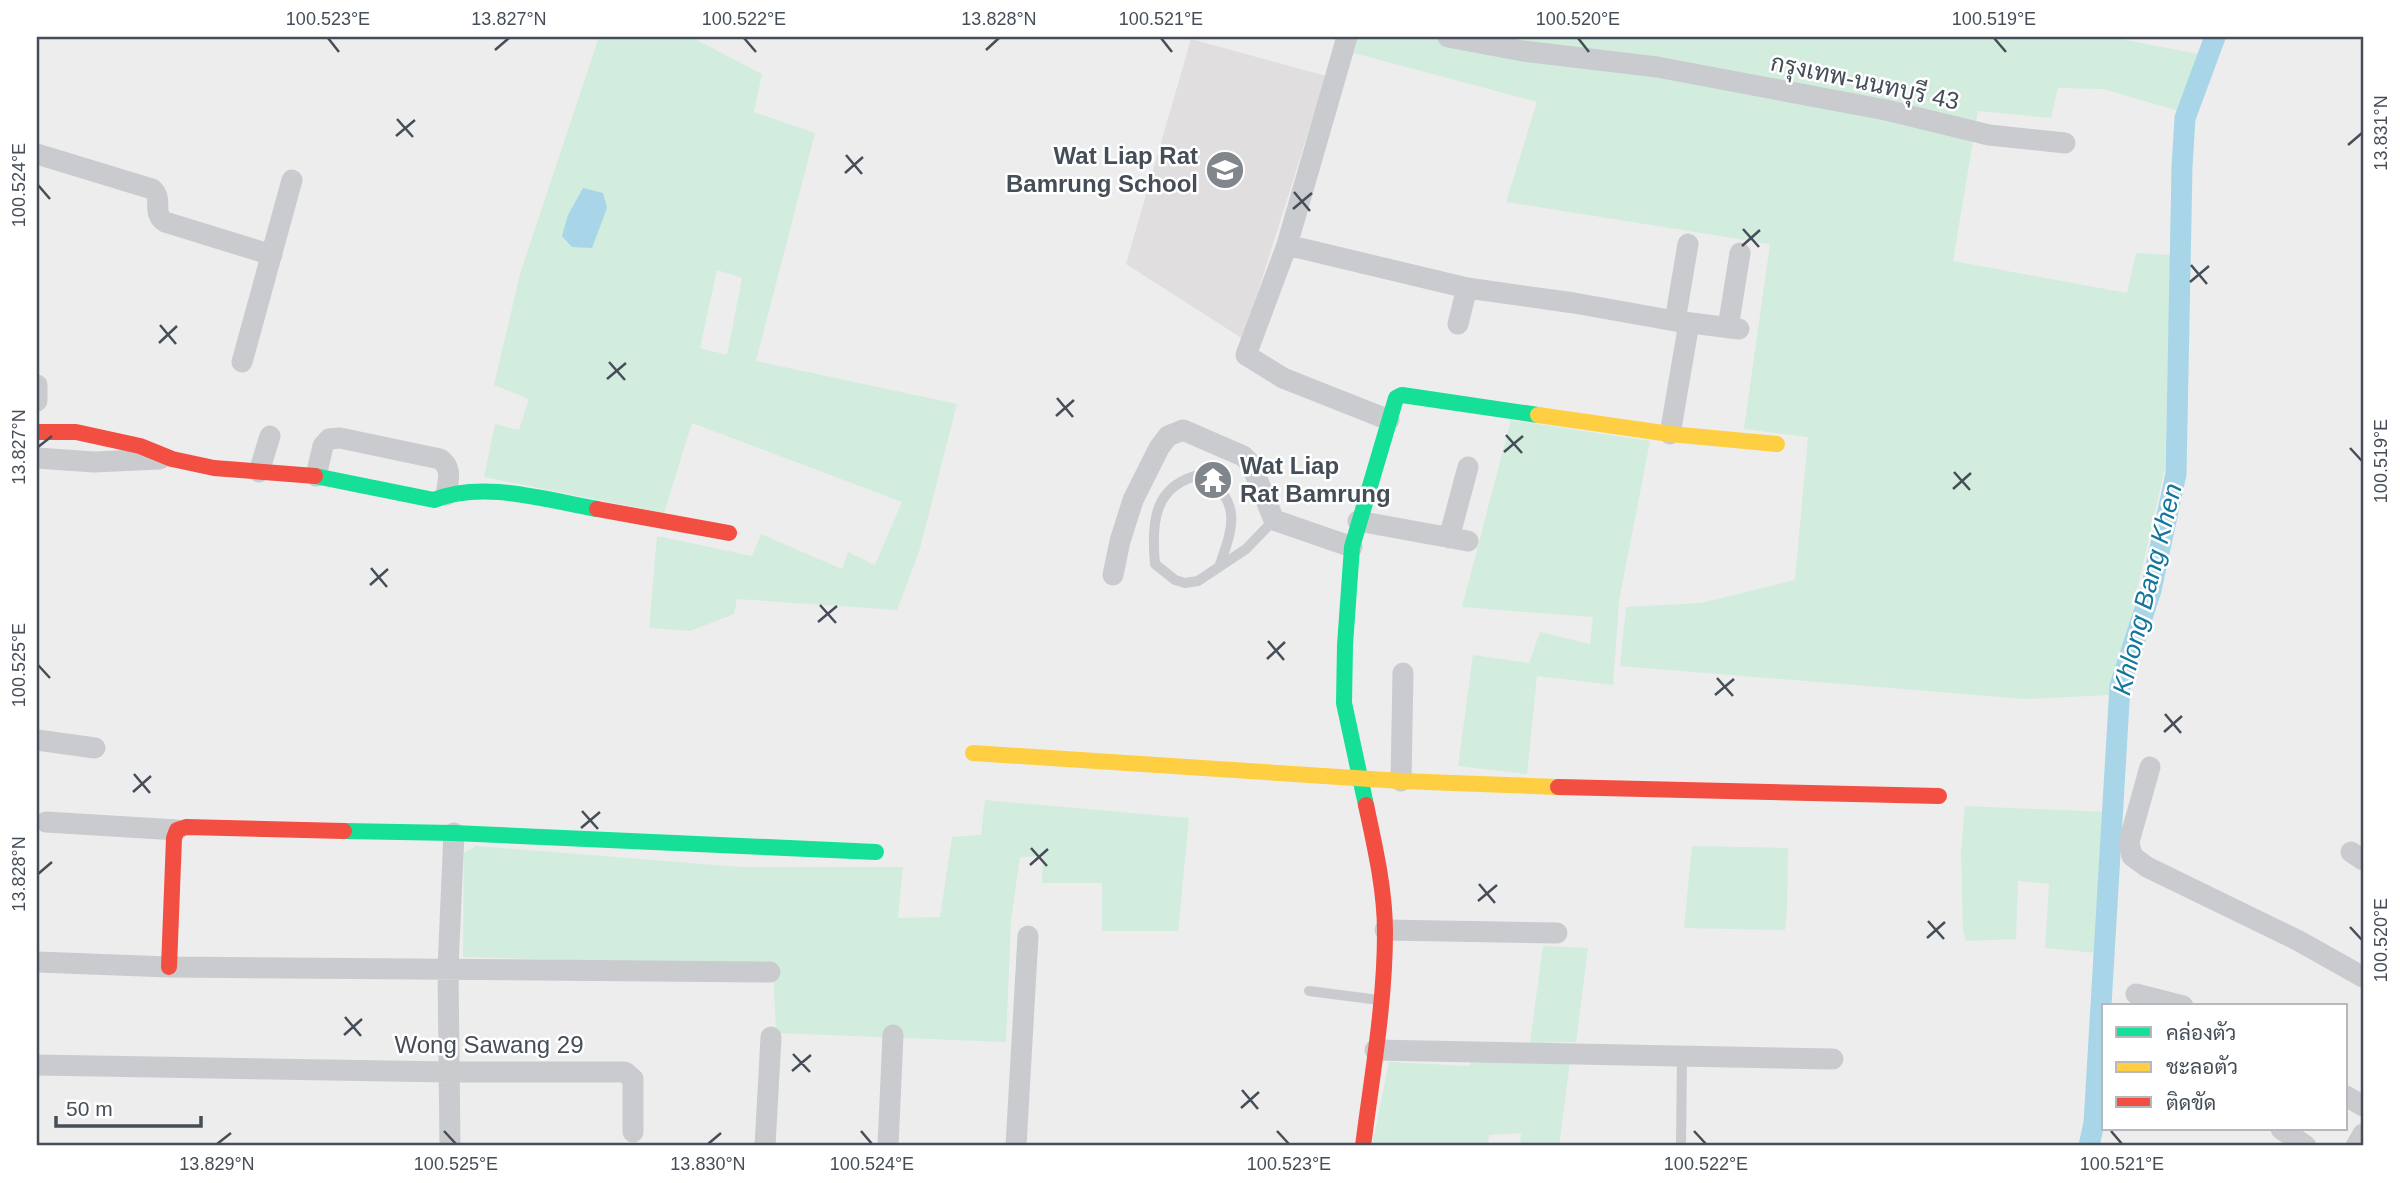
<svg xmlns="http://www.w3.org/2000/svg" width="2400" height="1183" viewBox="0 0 2400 1183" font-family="Helvetica,Sarabun,sans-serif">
<rect width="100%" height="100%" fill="#eeeded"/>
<path fill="#e0dede" d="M1191,39l135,37 -83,263 -117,-75z"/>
<path fill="#d2ecde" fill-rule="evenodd" d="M599,37h92l71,37 -8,38 61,21 -59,228 201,43 -38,148 -22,58 -160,-11 -3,15 -44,17 -41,-3 8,-92 95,20 9,-22 81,35 6,-17 27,13 27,-63 -210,-79 -28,90 -180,-36 11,-53 24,6 10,-31 -35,-14 26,-111zM717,270l25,8 -15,77 -27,-7z
M1358,37h752l88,17 -19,57 -76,-22 -45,-1 -7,30 -73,-7 -25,150 174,32 9,-40 35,2 -6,213 -35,153 -20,74 -85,4 -405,-33 6,-59 75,-4 94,-23 13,-143 -64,-8 26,-185 -264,-42 31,-100 -183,-49z
M1511,420l139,21 -31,160 -6,84 -76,-9 -10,98 -69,-8 15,-111 56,8 11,-31 50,12 3,-27 -131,-10z
M985,800l204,18 -11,113h-76v-48h-60l1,-27 -23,1 -9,63 -5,122 -230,-9 -3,-67 -310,-9 1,-104 12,-7 265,21h162l-5,51 42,-1 12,-80 29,-2z
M1965,806l144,6 -12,141 -52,-5 4,-64 -31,-3 -2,58 -50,2 -3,-10 -2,-80z
M1692,846l96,2 -1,61 -2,21 -101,-2z
M1543,946l45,2 -12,94 -46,1z
M1474,1057l96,5 -11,84h-39l1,-13 -32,2 -1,11h-116l17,-84 80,4z"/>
<path fill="#a8d6e8" d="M583,188l20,5 4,15 -15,40 -20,-1 -10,-11 6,-21z"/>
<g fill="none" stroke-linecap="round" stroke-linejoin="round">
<path stroke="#a8d6e8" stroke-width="21" d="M2089,1146l5,-23 26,-437 31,-96 25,-116 6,-307 3,-49 30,-81"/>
<path stroke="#c9cbce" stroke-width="10" d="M1219,567c14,-40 24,-64 -16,-93 -49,10 -52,47 -48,90l20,16 10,3 13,-2 48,-32 28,-29
M1309,991l70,9
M1681,1146l1,-91"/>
<path stroke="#c9cbce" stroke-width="21" d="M1347,37l-60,208 -41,110 37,23 106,42
M1448,37l75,14 134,16 229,43 103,25 76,8
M37,154l115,35c12,10 -1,24 13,33l107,33
M1287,245l180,43 107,15 101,18 64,8
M1675,321l13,-77
M1458,324l9,-36
M1728,328l12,-75
M242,362l50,-182
M37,385v16
M1670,434l19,-111
M37,458l57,4 66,-3
M259,472l11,-36
M316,476l7,-30 6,-7 11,-1 100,21c13,9 8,21 6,36
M1358,521l110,20
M1449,538l19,-71
M1113,575l7,-34 13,-41 26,-52 9,-12 15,-6 60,26 8,8 23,56 78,27
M37,740l58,8
M2150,767l-21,75 3,14 15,11 152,74 64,36
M1401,781l2,-108
M46,822l131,8
M2351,852l12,8
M1385,930l172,3
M37,962l132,5 601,5
M2136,994l47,12
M1375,1050l458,9
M37,1065l413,7h175l8,7v53
M2346,1096l17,10
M2281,1129l25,17
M450,1146l-2,-178 6,-135
M765,1146l6,-109
M888,1146l5,-111
M1016,1146l12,-210
M2356,1146l7,-12"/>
<path stroke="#16e098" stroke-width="16" d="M315,476l119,24c49,-20 112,0 163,9
M1366,805l-22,-102 1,-58 7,-98 44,-149 6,-3 136,20
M344,831l110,2 422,19"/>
<path stroke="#ffcf43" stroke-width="16" d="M1538,415l132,19 107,10
M973,753l428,28 157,6"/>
<path stroke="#f24e42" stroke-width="16" d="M37,432h39l64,14 32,13 42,9 101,8
M597,509l132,24
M1558,787l381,9
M169,967l5,-129 3,-8 9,-3 158,4
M1363,1146c9,-71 22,-142 22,-214 0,-42 -10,-85 -19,-127"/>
</g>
<path fill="none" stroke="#454e58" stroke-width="2.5" d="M328,38l11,14M744,38l12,14M1161,38l11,14M1578,38l11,14M1994,38l12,14M495,50l14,-12M986,50l13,-12M397,119l16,18M396,136l19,-16M2348,145l14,-12M846,155l16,19M845,173l18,-16M38,185l12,14M1294,192l16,19M1293,209l19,-16M1743,229l16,18M1742,246l18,-16M2191,265l16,19M2190,282l19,-16M160,325l16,19M159,343l18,-17M609,362l16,18M607,379l19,-16M1057,398l16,19M1056,416l18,-16M1506,435l16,18M38,447l14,-11M2350,448l12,13M1504,452l19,-16M1954,472l16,18M1953,489l18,-16M371,568l16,19M370,585l18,-16M820,605l16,18M818,622l19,-16M1268,641l16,19M1267,659l18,-17M38,665l12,13M1717,678l16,18M1715,695l19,-16M2165,714l16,19M2164,732l18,-16M134,774l16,19M133,792l18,-16M582,811l16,18M581,828l19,-16M1031,848l16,18M1030,865l18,-16M38,874l14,-12M1479,884l16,19M1478,901l19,-16M1928,921l16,18M2350,927l12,13M1927,938l18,-16M345,1017l16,19M344,1035l18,-16M793,1054l17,18M792,1071l19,-16M1242,1090l16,19M1241,1108l18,-16M444,1131l12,13M861,1131l11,13M1277,1131l12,13M1694,1131l12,13M2111,1131l11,13M217,1144l14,-11M708,1144l13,-11"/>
<defs>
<g id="school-disc" transform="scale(2.0125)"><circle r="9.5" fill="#80868c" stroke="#fff"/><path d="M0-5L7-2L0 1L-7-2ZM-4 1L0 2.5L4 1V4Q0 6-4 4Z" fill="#fff"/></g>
<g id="temple-disc" transform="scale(2.0125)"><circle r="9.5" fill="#80868c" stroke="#fff"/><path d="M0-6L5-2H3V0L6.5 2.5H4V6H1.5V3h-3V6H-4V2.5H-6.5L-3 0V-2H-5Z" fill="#fff"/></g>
</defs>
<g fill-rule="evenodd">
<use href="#school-disc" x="1225" y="170"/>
<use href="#temple-disc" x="1213" y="480"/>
</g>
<g text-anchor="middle" stroke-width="5" stroke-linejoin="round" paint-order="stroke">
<g font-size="24" fill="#454e58" stroke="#fff">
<text transform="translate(1865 82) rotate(12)" y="8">กรุงเทพ-นนทบุรี 43</text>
<text x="489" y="1053">Wong Sawang 29</text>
</g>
<g font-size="24" font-weight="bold" fill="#454e58" stroke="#fff" text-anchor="end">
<text x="1198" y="164">Wat Liap Rat<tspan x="1198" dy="28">Bamrung School</tspan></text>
<text x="1240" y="474" text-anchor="start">Wat Liap<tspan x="1240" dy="28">Rat Bamrung</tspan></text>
</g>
<g font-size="26" font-style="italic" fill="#13769d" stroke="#fff">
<text transform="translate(2147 589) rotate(-76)" y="9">Khlong Bang Khen</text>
</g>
</g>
<rect width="2400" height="1183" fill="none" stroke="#ffffff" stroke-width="77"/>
<rect x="2102" y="1004" width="245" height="126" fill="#ffffff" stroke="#b5b8bc" stroke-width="2"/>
<rect x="2116" y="1027" width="35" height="10" fill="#16e098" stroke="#b5b8bc" stroke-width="2"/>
<text x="2166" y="1040" font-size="21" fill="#454e58">คล่องตัว</text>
<rect x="2116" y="1062" width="35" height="10" fill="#ffcf43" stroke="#b5b8bc" stroke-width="2"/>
<text x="2166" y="1074" font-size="21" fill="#454e58">ชะลอตัว</text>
<rect x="2116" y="1097" width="35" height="10" fill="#f24e42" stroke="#b5b8bc" stroke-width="2"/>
<text x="2166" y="1110" font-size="21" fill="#454e58">ติดขัด</text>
<path d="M56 1116v10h145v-10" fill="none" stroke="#454e58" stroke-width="3.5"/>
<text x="66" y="1116" font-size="21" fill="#454e58" stroke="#ffffff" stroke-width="5" paint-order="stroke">50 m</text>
<rect x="38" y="38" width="2324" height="1106" fill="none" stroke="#454e58" stroke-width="2.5"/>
<g font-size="18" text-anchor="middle" fill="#454e58">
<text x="328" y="25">100.523°E</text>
<text x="509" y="25">13.827°N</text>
<text x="744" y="25">100.522°E</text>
<text x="999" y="25">13.828°N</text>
<text x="1161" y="25">100.521°E</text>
<text x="1578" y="25">100.520°E</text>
<text x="1994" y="25">100.519°E</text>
<text transform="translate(2381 133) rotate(-90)" y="6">13.831°N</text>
<text transform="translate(19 185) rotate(-90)" y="6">100.524°E</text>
<text transform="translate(19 447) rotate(-90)" y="6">13.827°N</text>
<text transform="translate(2381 461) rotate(-90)" y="6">100.519°E</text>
<text transform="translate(19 665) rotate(-90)" y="6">100.525°E</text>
<text transform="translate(19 874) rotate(-90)" y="6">13.828°N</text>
<text transform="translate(2381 940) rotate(-90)" y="6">100.520°E</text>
<text x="217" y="1170">13.829°N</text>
<text x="456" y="1170">100.525°E</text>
<text x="708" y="1170">13.830°N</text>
<text x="872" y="1170">100.524°E</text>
<text x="1289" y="1170">100.523°E</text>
<text x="1706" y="1170">100.522°E</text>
<text x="2122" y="1170">100.521°E</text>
</g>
</svg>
